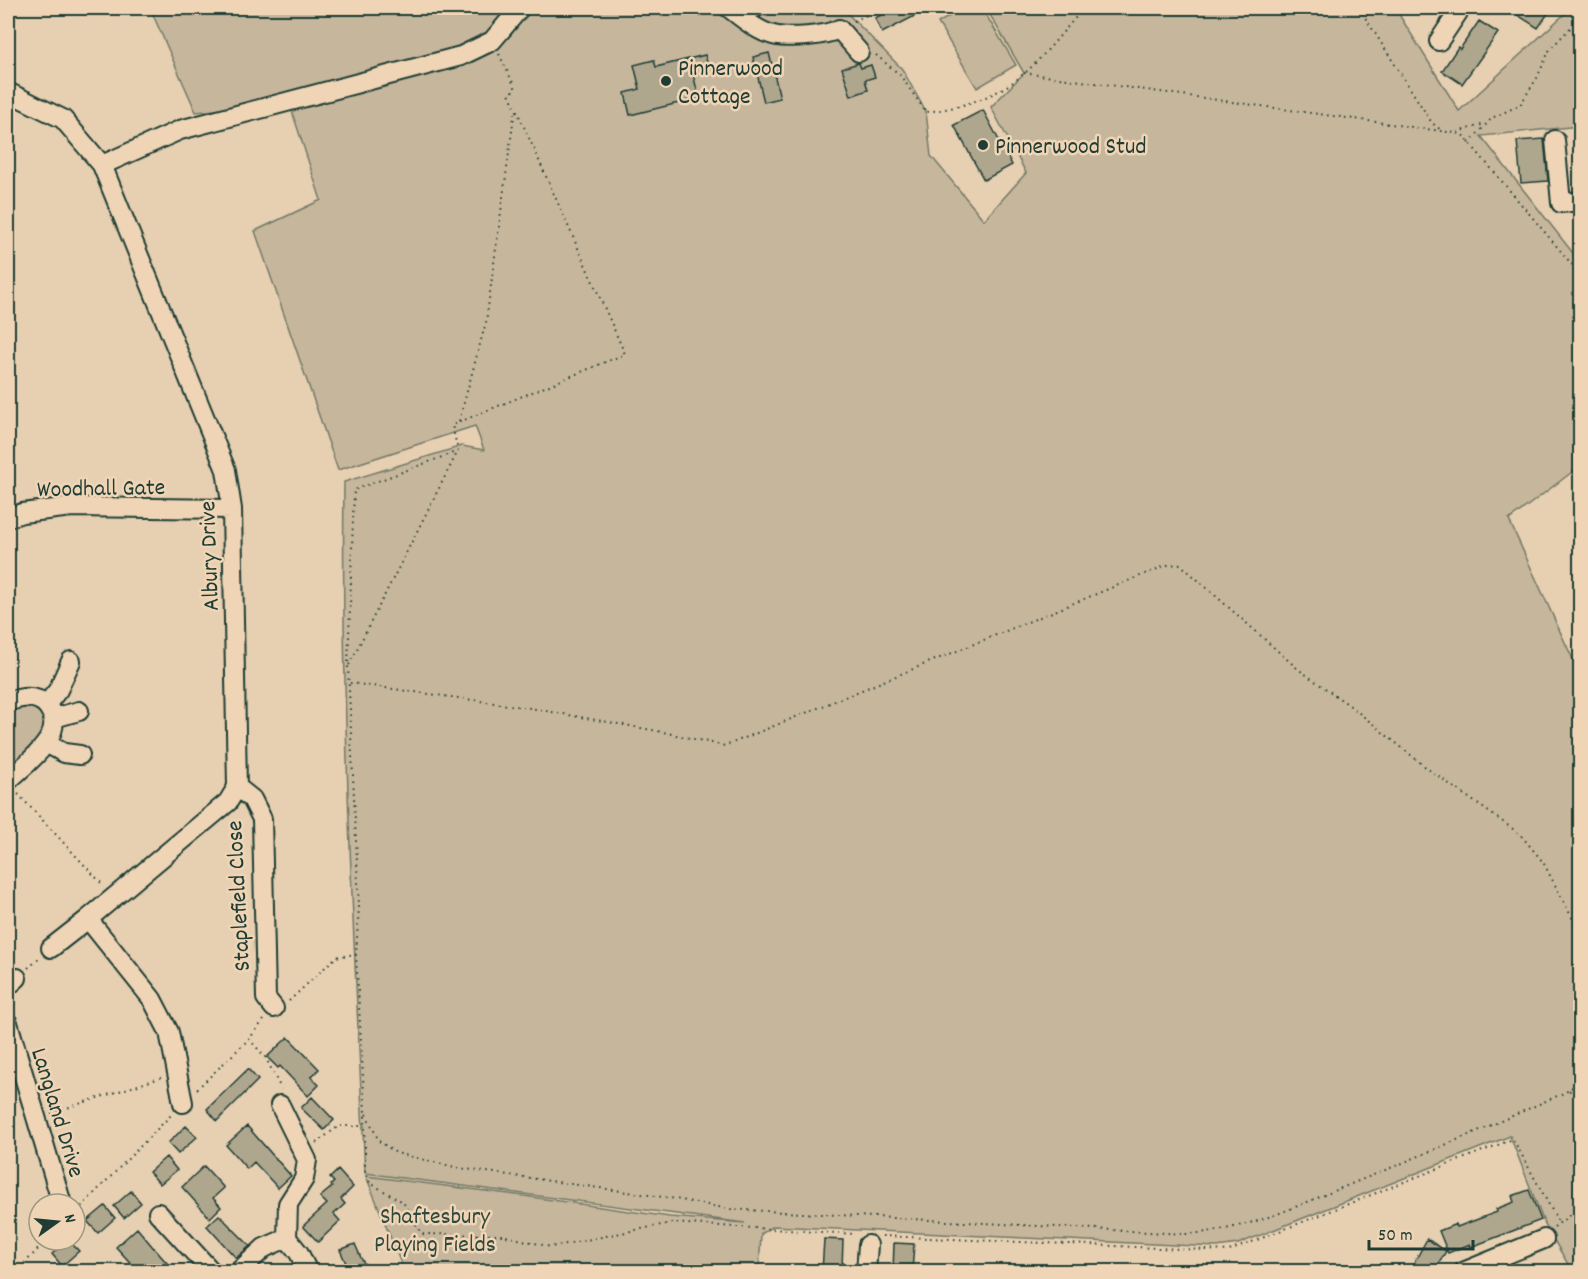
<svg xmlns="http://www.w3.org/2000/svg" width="1588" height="1279" viewBox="0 0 1588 1279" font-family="Dekko,sans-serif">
<rect width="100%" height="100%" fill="#e7cfb1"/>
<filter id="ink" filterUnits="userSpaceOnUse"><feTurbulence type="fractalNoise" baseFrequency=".0167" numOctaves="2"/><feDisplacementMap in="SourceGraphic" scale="12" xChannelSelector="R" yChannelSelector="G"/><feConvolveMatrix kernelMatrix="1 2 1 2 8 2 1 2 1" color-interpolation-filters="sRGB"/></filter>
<g filter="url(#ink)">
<path fill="#c6b69c" stroke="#727a68" stroke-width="1.5" d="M150,8h692l60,61 24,43 5,44 53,64 42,-47 -35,-66 33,-34 -38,-65h409l64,103 112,-103h9v118l-99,10 99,126v204l-71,54 71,155v596h-8l-27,-46 -35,-89 -272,108 -21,3 -443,-21 -13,8 -2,37h-355l-38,-95 158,20 146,21 75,6 -380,-50c-11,-230 -24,-461 -21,-691l118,-36 22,4 -9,-24 -137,44 -83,-239 66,-31 -32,-98 -93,10z
M963,8h19l34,57 -39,23 -39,-65z
M25,703l19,8 1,25 -37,35v-62z"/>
<path fill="#afa68e" stroke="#1f3d34" stroke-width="1.5" d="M895,8h35l-48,25 -7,-15z
M1507,8h36l6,4 -11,16z
M1479,21l19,12 -36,51 -20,-13 16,-24 2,2z
M769,53l11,45 -16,4 -11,-45z
M705,55l4,15 -16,4 6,24 -69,17 -5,-22 15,-4 -6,-24 20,-5 2,7z
M859,63l2,5 10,-3 4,12 -10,3 3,10 -17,6 -9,-28z
M983,110l29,55 -28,15 -30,-55z
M1544,139l4,42 -27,2 -4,-42z
M288,1037l31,32 -8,8 8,8 -11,11 -28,-30 -2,2 -11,-11z
M248,1069l10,11 -41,41 -10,-12z
M312,1097l22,23 -10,10 -23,-22z
M186,1126l11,11 -19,17 -10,-11z
M247,1126l44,50 -13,12 -24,-26 -7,7 -21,-24z
M166,1157l11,13 -17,14 -11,-12z
M204,1166l20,22 -11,10 8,9 -11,11 -28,-31z
M338,1170l15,17 -12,12 4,5 -11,10 6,7 -22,21 -15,-16 24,-22 -7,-7 12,-10 -1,-2 3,-3 -4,-4z
M1529,1190l12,30 -70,27 -1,-3 -22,9 -9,-22 17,-7 1,3 40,-15 -1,-3 18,-7 -2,-6z
M131,1191l10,12 -17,15 -10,-12z
M105,1206l10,12 -17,15 -11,-12z
M219,1215l31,31 -14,12 -29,-32z
M137,1228l15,18 23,26 -37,-1 -22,-24z
M824,1239l19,1 -1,29h-3v3h-17z
M1427,1239l19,12 -12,21h-6l-14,-9z
M68,1240l11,11 -17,15 -10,-12z
M894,1243l20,1 -2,28h-19z
M355,1244l6,14 8,14h-19l-10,-22z"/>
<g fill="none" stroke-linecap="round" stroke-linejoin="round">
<g stroke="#1f3d34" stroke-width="22">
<path id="minor" d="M729,8c13,10 28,23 44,27 16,4 52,1 66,-6l20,23
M743,8h12
M1439,41l22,-33
M8,92l55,27 39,46 124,305 6,39 5,278 -9,15 -140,117 -37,29
M1555,140l6,63 19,-2
M102,165l78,-35 281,-74 31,-15 28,-33
M8,518l14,-5 50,-6 160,2
M8,702c13,-5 28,-8 39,4 23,28 -21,57 -39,75
M46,705l12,-15 13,-29
M54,718l25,-7
M46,743l18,10 16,2
M237,787l15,12 10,20 4,179 8,10
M88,919l64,80 17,33 14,71
M8,986l9,-8
M8,1023l54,181
M280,1105l27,55 -3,19 -16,25 -1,34 12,15 9,19
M158,1213l54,59
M238,1272l26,-24 23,-10
M866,1272l2,-27
M1463,1272l81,-33"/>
</g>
<path stroke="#1f3d34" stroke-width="2" stroke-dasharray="1.5 4.5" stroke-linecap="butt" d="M1359,8l73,115 9,7
M854,21l27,-13
M499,54l17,35 -7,4 116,261 -173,71 6,26 -104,39 -6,177 11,239 -3,48 9,157v62l5,10 33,19 19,32 80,1 49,12 120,-24 184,11
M876,55l24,20 26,37c35,-4 71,-15 99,-39 21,-19 40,-44 59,-65
M1024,73l438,61 118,140
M1457,132l28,-8
M1469,143l23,-25 28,-13 17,-27 13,-29 30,-31
M459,421l27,-99 29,-213
M349,665l109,-214
M350,683l180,25 133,24 62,14 442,-181 13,-1 118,105 55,39 75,61 92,65 23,28 37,71
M18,794l86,92
M28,968l12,-10
M289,1001l47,-44 20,-3
M264,1020l-15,19 17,19 15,31
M197,1089l52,-50
M1569,1091l11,-4
M51,1113l112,-36
M366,1114l13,27 17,12 63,15 211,30 59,11 456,25c62,-3 109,-27 166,-50 72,-29 144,-60 215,-92l14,-11
M316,1143l23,-17h26
M77,1211l95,-97
M1554,1227l26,-20
M882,1236l347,15 284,-112 46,84
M16,1272l31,-32"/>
<use href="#minor" stroke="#efd5b6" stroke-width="18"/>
</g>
</g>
<g fill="#1f3d34" stroke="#efd5b6" stroke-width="2">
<circle cx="666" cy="81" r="6"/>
<circle cx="983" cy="145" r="6"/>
</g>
<g text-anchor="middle" stroke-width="5" stroke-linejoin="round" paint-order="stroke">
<g font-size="24" fill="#1f3d34" stroke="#efd5b6" text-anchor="start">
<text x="678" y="75">Pinnerwood<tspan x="678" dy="28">Cottage</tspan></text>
<text x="995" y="153">Pinnerwood Stud</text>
</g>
<g font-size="24" fill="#1f3d34" stroke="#efd5b6">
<text transform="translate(101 487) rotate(-1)" y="8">Woodhall Gate</text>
<text transform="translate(208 556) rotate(-92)" y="8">Albury Drive</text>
<text transform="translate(237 896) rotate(-93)" y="8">Staplefield Close</text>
<text transform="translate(59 1112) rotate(73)" y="8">Langland Drive</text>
</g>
<g font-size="24" fill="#30493e" stroke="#efd5b6">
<text x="435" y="1223">Shaftesbury<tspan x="435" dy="28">Playing Fields</tspan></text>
</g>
</g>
<rect width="1588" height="1279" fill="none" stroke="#efd5b6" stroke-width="30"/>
<rect x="15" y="15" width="1558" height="1249" fill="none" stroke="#1f3d34" stroke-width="2" filter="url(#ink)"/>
<g transform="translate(57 1222) rotate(75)"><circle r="28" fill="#efd5b6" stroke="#9c9882" stroke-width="1.5"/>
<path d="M0-4.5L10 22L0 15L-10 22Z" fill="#1f3d34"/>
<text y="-9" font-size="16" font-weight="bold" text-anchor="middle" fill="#1f3d34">N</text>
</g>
<path d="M1369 1240v9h104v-9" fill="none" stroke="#1f3d34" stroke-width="3"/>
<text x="1378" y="1240" font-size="18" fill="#1f3d34" stroke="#efd5b6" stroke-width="4.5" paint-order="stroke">50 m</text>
</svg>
